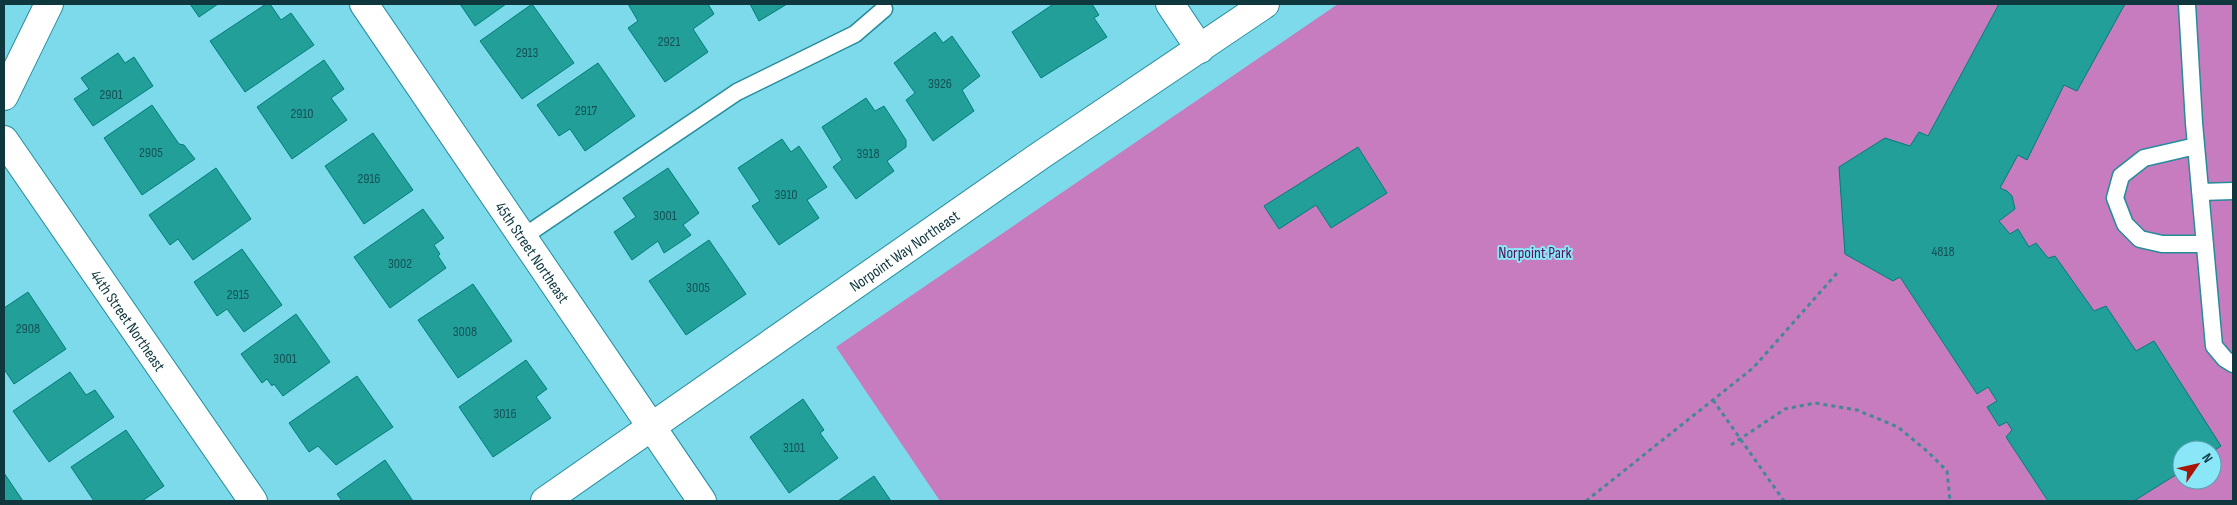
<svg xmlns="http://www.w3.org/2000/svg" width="2237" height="505" viewBox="0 0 2237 505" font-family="'Sofia Sans Condensed',sans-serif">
<rect width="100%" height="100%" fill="#7cdaeb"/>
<path fill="#c67cbe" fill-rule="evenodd" d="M1338,4h895v497h-1293l-104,-154zM2182,450h30v30h-30z"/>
<path fill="#239f9a" stroke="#007d79" d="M190,4h28l-19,13z
M266,4h4l11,16 10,-7 23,32 -69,47 -35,-51z
M460,4h46l-31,22z
M532,4l42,59 -52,36 -42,-58z
M628,4h80l6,10 -21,15 15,23 -43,30 -37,-54 10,-7z
M750,4h37l-28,17z
M1050,4h42l7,11 -5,3 13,19 -66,41 -29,-46 40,-27z
M1999,4h126l-48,87 -13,-6 -37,75 -9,-5 -18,33 7,3 5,5 3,13 -16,12 11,13 8,-5 11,18 7,-4 12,15 7,-2 39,55 12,-5 30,45 18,-10 67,105 -9,6v-2h-30v21l-48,30h-86l-42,-64 6,-7 -5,-8 -8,4 -12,-19 10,-6 -9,-14 -11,7 -77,-117 -7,4 -48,-27 -6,-87 46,-29 25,8 9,-14 9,4z
M935,32l8,11 9,-7 28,40 -18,14 12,21 -41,30 -27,-41 9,-7 -21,-30z
M118,53l7,10 9,-6 19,29 -60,40 -19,-27 15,-10 -8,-11z
M324,60l20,29 -13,9 16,22 -55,39 -35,-52z
M598,63l37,53 -50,35 -15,-22 -11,7 -22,-31z
M866,98l9,13 9,-5 22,34v7l-19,14 7,10 -38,28 -23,-32 9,-7 -20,-33z
M152,105l27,39 5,1 11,14 -53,36 -38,-57z
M373,133l40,57 -49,34 -39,-58z
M782,139l9,13 8,-6 28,41 -20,13 12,18 -40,27 -27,-39 8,-5 -22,-33z
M1358,147l29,46 -56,35 -15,-23 -37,24 -15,-23z
M216,168l35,51 -58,41 -15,-21 -8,6 -21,-30z
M668,168l31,45 -16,12 8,10 -27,18 -6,-12 -26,19 -18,-28 22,-15 -13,-19z
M423,209l21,29 -10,7 6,9 -2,2 8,12 -56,40 -36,-51z
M709,240l37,54 -60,41 -37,-54z
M242,249l40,56 -38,27 -17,-23 -10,7 -23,-34z
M473,284l39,57 -54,37 -40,-58z
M28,292l38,57 -52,35 -10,-15v-61z
M296,314l34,48 -47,34 -9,-12 -2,2 -5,-7 -5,4 -21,-29z
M526,360l21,29 -11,8 15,21 -58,39 -34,-50z
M70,372l16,23 9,-5 19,27 -65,45 -36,-51z
M357,376l36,51 -57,38 -18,-19 -9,6 -20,-29z
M803,399l21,31 -4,3 18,25 -49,35 -39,-56z
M126,430l38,56 -22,15h-48l-23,-34z
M385,460l28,41h-71l-5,-7z
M4,473l19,28h-19z
M874,476l17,25h-53z"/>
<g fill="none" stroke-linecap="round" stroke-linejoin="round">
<g stroke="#258c9c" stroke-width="19">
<path id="lane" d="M2187,4l7,119 20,223 11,13 8,5
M2196,146l-52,12 -23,18 -6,22 10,26 15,15 22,5h43
M2200,192l33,-1
M523,237l214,-145 118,-58 29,-25"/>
</g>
<g stroke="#258c9c" stroke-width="30">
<g id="street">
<path id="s1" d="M364,4l338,497"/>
<path d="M1170,4l30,45"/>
<path id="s2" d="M4,140l249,361"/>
</g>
</g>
<g stroke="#258c9c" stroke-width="30">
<g id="secondary">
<path d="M4,96l45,-92"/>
<path id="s3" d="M545,501l496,-346 224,-151"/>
</g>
</g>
<path stroke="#458894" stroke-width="3" stroke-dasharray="4 4" stroke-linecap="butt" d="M1713,400l71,101
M1731,445l54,-36 30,-6 42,7 41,17 30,25 19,19 3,30
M1586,501l167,-133 85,-96"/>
<use href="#lane" stroke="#fff" stroke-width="16"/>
<use href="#street" stroke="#fff" stroke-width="28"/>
<use href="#secondary" stroke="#fff" stroke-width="28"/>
</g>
<g text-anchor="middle" stroke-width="4" stroke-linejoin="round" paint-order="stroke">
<g font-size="14" fill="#135155">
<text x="669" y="46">2921</text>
<text x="527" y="57">2913</text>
<text x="940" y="88">3926</text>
<text x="111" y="99">2901</text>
<text x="586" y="115">2917</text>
<text x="302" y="118">2910</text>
<text x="151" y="157">2905</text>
<text x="868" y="158">3918</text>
<text x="369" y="183">2916</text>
<text x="786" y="199">3910</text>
<text x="665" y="220">3001</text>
<text x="1943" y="256">4818</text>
<text x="400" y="268">3002</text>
<text x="698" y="292">3005</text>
<text x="238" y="299">2915</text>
<text x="28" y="333">2908</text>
<text x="465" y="336">3008</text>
<text x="285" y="363">3001</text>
<text x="505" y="418">3016</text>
<text x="794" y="452">3101</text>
</g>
<g font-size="16" fill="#0e373e" stroke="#89e7f8">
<text dy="6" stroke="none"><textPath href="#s3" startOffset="438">Norpoint Way Northeast</textPath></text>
<text dy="6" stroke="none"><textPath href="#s1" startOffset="300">45th Street Northeast</textPath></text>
<text dy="6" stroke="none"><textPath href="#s2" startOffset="219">44th Street Northeast</textPath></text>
</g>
<g font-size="16" fill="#561252" stroke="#89e7f8">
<text x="1535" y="258">Norpoint Park</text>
</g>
</g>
<rect width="2237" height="505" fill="none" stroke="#0e373e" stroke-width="10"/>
<g transform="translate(2197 465) rotate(56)"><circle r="24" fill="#89e7f8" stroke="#58a1ae"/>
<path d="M0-4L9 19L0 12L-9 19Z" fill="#a71504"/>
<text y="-8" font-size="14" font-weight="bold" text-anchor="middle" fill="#0e373e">N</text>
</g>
</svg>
